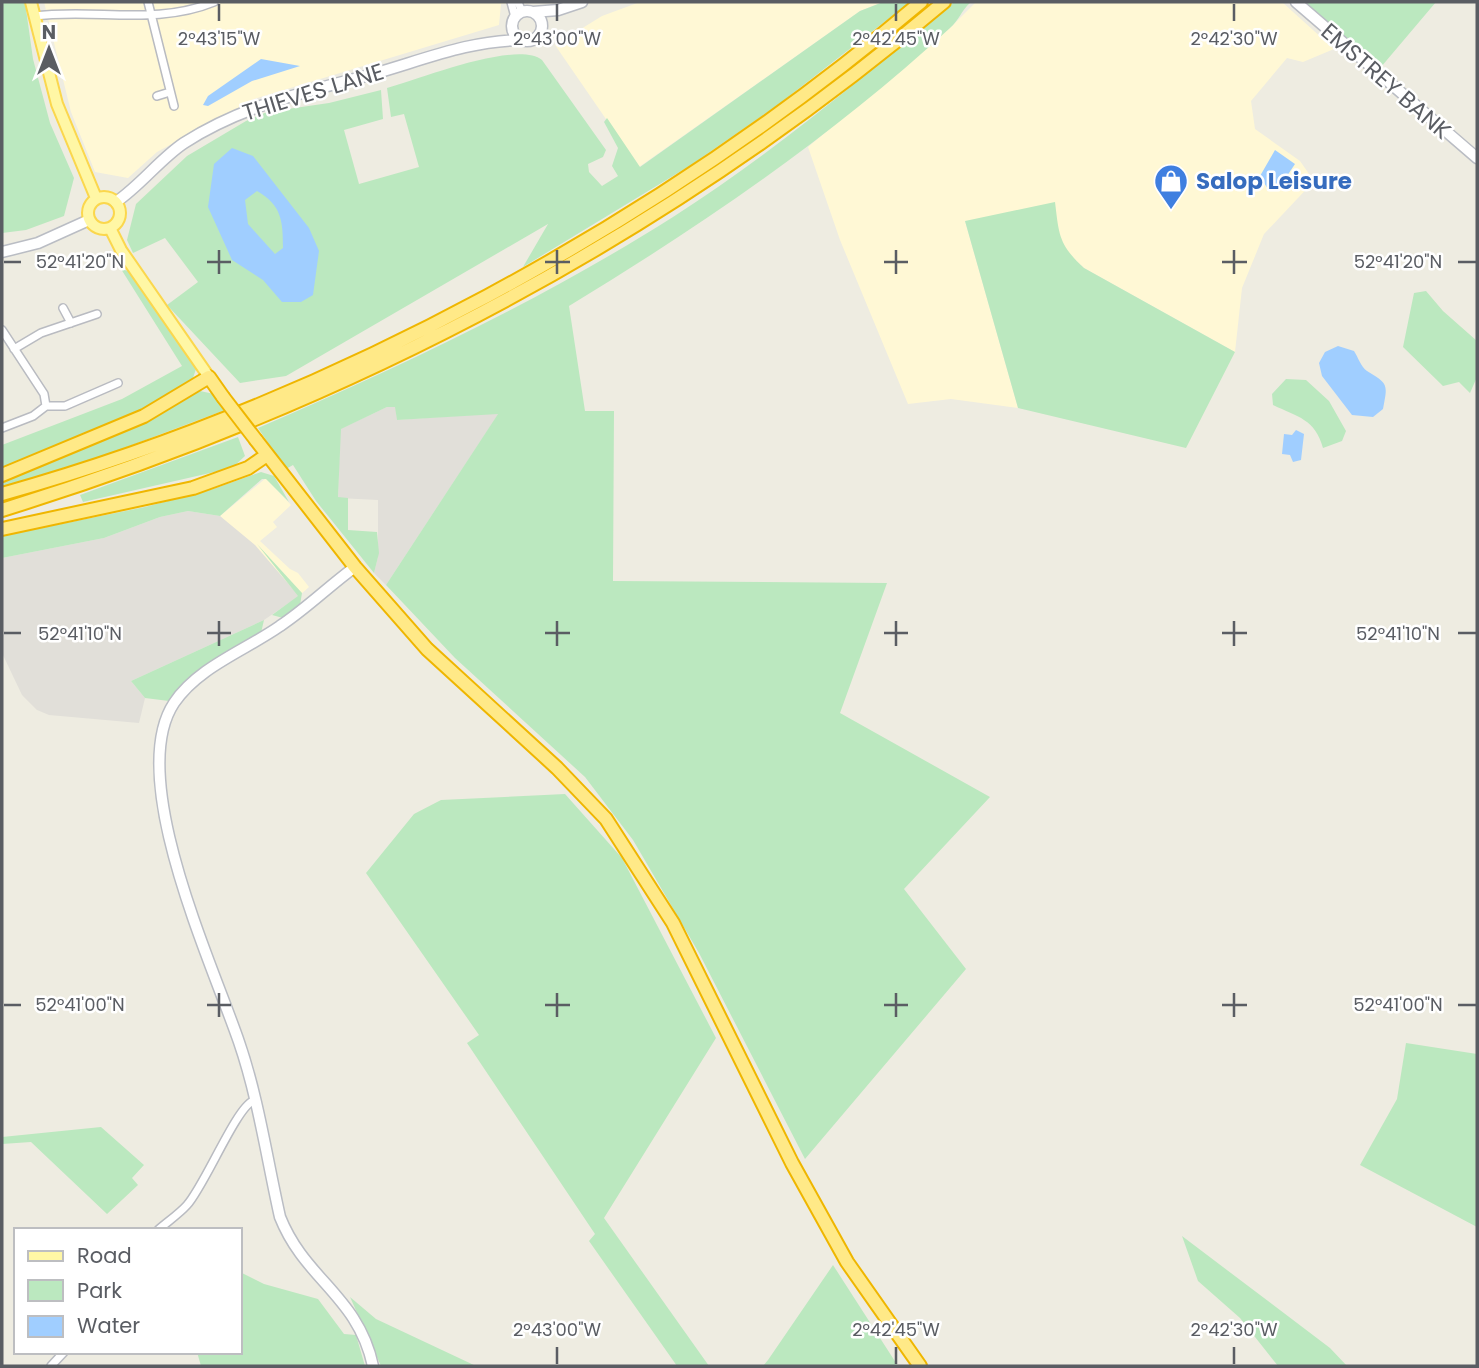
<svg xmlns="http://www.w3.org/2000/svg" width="1479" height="1368" viewBox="0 0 1479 1368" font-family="Poppins,sans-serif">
<rect width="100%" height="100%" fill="#eeece1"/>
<path fill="#fff8d5" d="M44,2h472l-15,2 -2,21 -245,74 -97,53 -29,26 -33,-6 -24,-60z
M640,2h243l-23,9 -221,156 -84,-122 47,-29z
M976,2h306l52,47 -31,13 -16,-4 -36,43 4,28 45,32 14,20 -50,53 -22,54 -7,64 -151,-84 -15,-14 -10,-16 -94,-17 53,187 -67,-9 -43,5 -68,-164 -32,-93 143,-120z
M266,478l25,27 -18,17 4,5 -17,14 30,28 8,4 11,14 -10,9 -79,-80z"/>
<path fill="#e1dfd9" d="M396,406l1,14 102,-7 -113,172 -12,-12 4,-16v-57l-40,-2 2,-69 47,-22z
M188,511l32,5 35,29 44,51 -35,24 -133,61 14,17 -6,25 -90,-8 -12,-5 -15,-15 -20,-42v-95l102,-20 56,-21z"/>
<path fill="#bbe8bf" d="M2,2h23l8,57 17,64 24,55 -10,38 -38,14 -24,3z
M883,2h27l-131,102 -88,61 -168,102 25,-43 -262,152 -46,7 -73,-78 31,-23 -33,-44 -32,15 -6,-13 9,-36 51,-48 59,-35 21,-9 62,-9 52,-13 2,29 -39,11 15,54 60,-17 -15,-53 -13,3 -4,-29c33,-9 129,-48 155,-28l64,90 -3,7 -15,7 1,8 13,14 16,-10 -6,-10 6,-18 -14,-26 3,-4 33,49 220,-156z
M954,2h17c-11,10 -11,17 -21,26 -116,107 -246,196 -381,278l16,105h29l-1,170 274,2 -47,130 150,84 -86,92 62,80 -161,190 -106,-206 -66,-113 -48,-63 -130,-119 -69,-73 112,-171 -101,6 -2,-13h-8l-46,22 -3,68 10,1v32l29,2 2,21 -5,20 -58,-72 -23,-36 -7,4 -28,-41c142,-61 284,-128 415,-211 100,-64 190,-140 281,-215z
M1304,2h132l-55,65z
M1055,202c4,33 4,43 29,66l151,84 -49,96 -168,-40 -53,-187z
M121,269l7,2 63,89 5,9 -4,12 -68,38 -122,48v-22l120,-46 60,-33z
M1426,291l17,20 34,30v36l-7,16 -11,-11 -16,4 -40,-39 11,-54z
M1286,379l20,1 23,21 17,30 -4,10 -19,7c-8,-29 -25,-31 -50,-43l-1,-11z
M200,391l14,3 11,16 -130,49 -93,29v-10l118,-46z
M238,437l7,19 -13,12 -149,34 -3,-7z
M261,472l13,4 15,26 -23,-23h-4l-42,37 -32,-5 -28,6 -56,21 -102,20v-22l143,-29 68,-18z
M257,544l45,49 -2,12 -17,13 -11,-3 26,-19z
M264,620l-3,13 -92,68 -24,-3 -14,-17z
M565,794l57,64 94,180 -112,180 105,148h-32l-88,-125 6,-7 -128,-191 12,-8 -113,-162 48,-59 27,-14z
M1406,1043l71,11v173l-117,-62 37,-66z
M101,1127l43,38 -12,13 6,7 -31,29 -76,-72 -29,2v-7z
M1182,1236l148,112 17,18h-69l-38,-48 -42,-37z
M833,1265l65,101h-135l5,-6z
M240,1272l24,12 54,15 26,35 12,1 9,31h-164l-4,-14h43z
M350,1297l26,22 100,47h-95z"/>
<path fill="#a0ceff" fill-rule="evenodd" d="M261,59l39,7 -48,15 -44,25 -5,-1 5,-9z
M232,148l21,8 56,72 10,23 -6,44 -12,7h-19l-19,-22 -31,-20 -24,-53 6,-43zM257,191c25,14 26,31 26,57l-8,6 -27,-30 -3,-24z
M1275,150l20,14 -18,27h-8l-9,-15z
M1338,346l16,5c4,6 7,16 13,20 21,13 21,12 16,38l-10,8 -21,-2 -30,-39 -3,-13 6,-11z
M1296,430l8,4 -3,26 -8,2 -3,-7 -8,-1 2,-20 8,1z"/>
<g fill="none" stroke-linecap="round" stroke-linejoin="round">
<g stroke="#b9bbc1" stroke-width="10">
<path id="street" d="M148,2l26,104
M511,2l4,15
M518,2l4,10
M34,16c60,-8 122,10 180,-14
M157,96l13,-4
M63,308l8,15
M2,330l42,64 2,12
M14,349l27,-16 56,-19
M46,406h19l53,-23
M2,428l31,-12 13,-10
M158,1230c9,-8 21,-16 29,-25 18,-20 49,-97 66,-104
M51,1366l13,-14"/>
</g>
<g stroke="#babdc4" stroke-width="13">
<path id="secondary" d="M1296,2l181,156
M512 26a15 15 0 1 1 30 0a15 15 0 1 1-30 0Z
M533,12l25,-2 24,-8
M116,202c25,-17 44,-43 68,-59 59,-38 122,-51 189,-69 50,-14 97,-34 150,-34
M2,252l36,-9 51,-23
M355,567c-26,19 -48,41 -75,59 -34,24 -82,41 -106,77 -49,74 38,260 65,339 19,55 28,117 41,175 25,63 78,79 93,149"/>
</g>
<g stroke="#fbd74d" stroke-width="14">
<path id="primary" d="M31,2l26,102 39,94
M88 213a16 16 0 1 1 32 0a16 16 0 1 1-32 0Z
M110,228l11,22 88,127"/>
</g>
<g stroke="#efb600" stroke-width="16">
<path id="highway" d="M256,440l99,127 72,82 130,119 49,51 67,104 119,240 55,99 73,104
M2,475l142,-59 65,-39 14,20
M2,494c329,-92 659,-272 919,-492
M2,510c346,-107 665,-274 942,-508
M2,529l191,-41 55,-20 19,-13"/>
</g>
<use href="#street" stroke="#fff" stroke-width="7"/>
<use href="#secondary" stroke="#fff" stroke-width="10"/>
<use href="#primary" stroke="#fff7a5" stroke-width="10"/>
<use href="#highway" stroke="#ffe987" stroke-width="12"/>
<g stroke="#efb600" stroke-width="16" stroke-linecap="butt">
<path id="highway-bridge" d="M223,397l33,43"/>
</g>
<use href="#highway-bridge" stroke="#ffe987" stroke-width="12"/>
</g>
<path fill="none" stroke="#5a5d63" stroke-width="2.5" d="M219,4v17M557,4v17M896,4v17M1234,4v17M219,250v24M557,250v24M896,250v24M1234,250v24M4,262h17M207,262h24M545,262h25M884,262h24M1222,262h25M1458,262h18M219,621v25M557,621v25M896,621v25M1234,621v25M4,633h17M207,633h24M545,633h25M884,633h24M1222,633h25M1458,633h18M219,993v24M557,993v24M896,993v24M1234,993v24M4,1005h17M207,1005h24M545,1005h25M884,1005h24M1222,1005h25M1458,1005h18M557,1347v17M896,1347v17M1234,1347v17"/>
<defs>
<g id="shop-pin" transform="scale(1.75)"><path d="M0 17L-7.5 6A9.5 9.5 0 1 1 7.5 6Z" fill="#3f7fe0" stroke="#fff"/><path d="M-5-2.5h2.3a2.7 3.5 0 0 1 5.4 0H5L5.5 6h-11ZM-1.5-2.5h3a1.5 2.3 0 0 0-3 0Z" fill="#fff"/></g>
</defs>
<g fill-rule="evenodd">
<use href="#shop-pin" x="1171" y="181"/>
</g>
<g text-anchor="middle" stroke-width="5" stroke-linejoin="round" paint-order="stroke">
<g font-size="23" fill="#5a5d63" stroke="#fff">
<text transform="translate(1386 81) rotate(41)" y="8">EMSTREY BANK</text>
<text transform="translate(313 92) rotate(-17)" y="8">THIEVES LANE</text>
</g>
<g font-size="23" font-weight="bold" fill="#366cbe" stroke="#fff" text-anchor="start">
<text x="1196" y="189">Salop Leisure</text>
</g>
</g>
<g font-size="18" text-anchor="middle" fill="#5a5d63" stroke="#fff" stroke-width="5" stroke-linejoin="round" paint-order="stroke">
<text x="219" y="45">2°43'15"W</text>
<text x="557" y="45">2°43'00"W</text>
<text x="896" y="45">2°42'45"W</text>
<text x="1234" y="45">2°42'30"W</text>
<text x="80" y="268">52°41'20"N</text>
<text x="1398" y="268">52°41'20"N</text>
<text x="80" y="640">52°41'10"N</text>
<text x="1398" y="640">52°41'10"N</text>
<text x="80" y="1011">52°41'00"N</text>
<text x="1398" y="1011">52°41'00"N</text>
<text x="557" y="1336">2°43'00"W</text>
<text x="896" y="1336">2°42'45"W</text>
<text x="1234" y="1336">2°42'30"W</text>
</g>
<rect width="1479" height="1368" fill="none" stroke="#5a5d63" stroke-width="7"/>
<rect x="14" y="1228" width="228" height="126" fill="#ffffff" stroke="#bdbec1" stroke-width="2"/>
<rect x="28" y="1251" width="35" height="10" fill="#fff7a5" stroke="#bdbec1" stroke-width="2"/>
<text x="77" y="1263" font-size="21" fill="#5a5d63">Road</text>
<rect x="28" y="1280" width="35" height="21" fill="#bbe8bf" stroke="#bdbec1" stroke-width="2"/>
<text x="77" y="1298" font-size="21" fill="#5a5d63">Park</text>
<rect x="28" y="1316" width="35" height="21" fill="#a0ceff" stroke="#bdbec1" stroke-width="2"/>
<text x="77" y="1333" font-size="21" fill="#5a5d63">Water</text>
<g transform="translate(49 49)" stroke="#ffffff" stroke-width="5" paint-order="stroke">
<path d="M0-5L12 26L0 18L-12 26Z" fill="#5a5d63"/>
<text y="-10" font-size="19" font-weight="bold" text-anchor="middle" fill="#5a5d63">N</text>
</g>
</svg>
